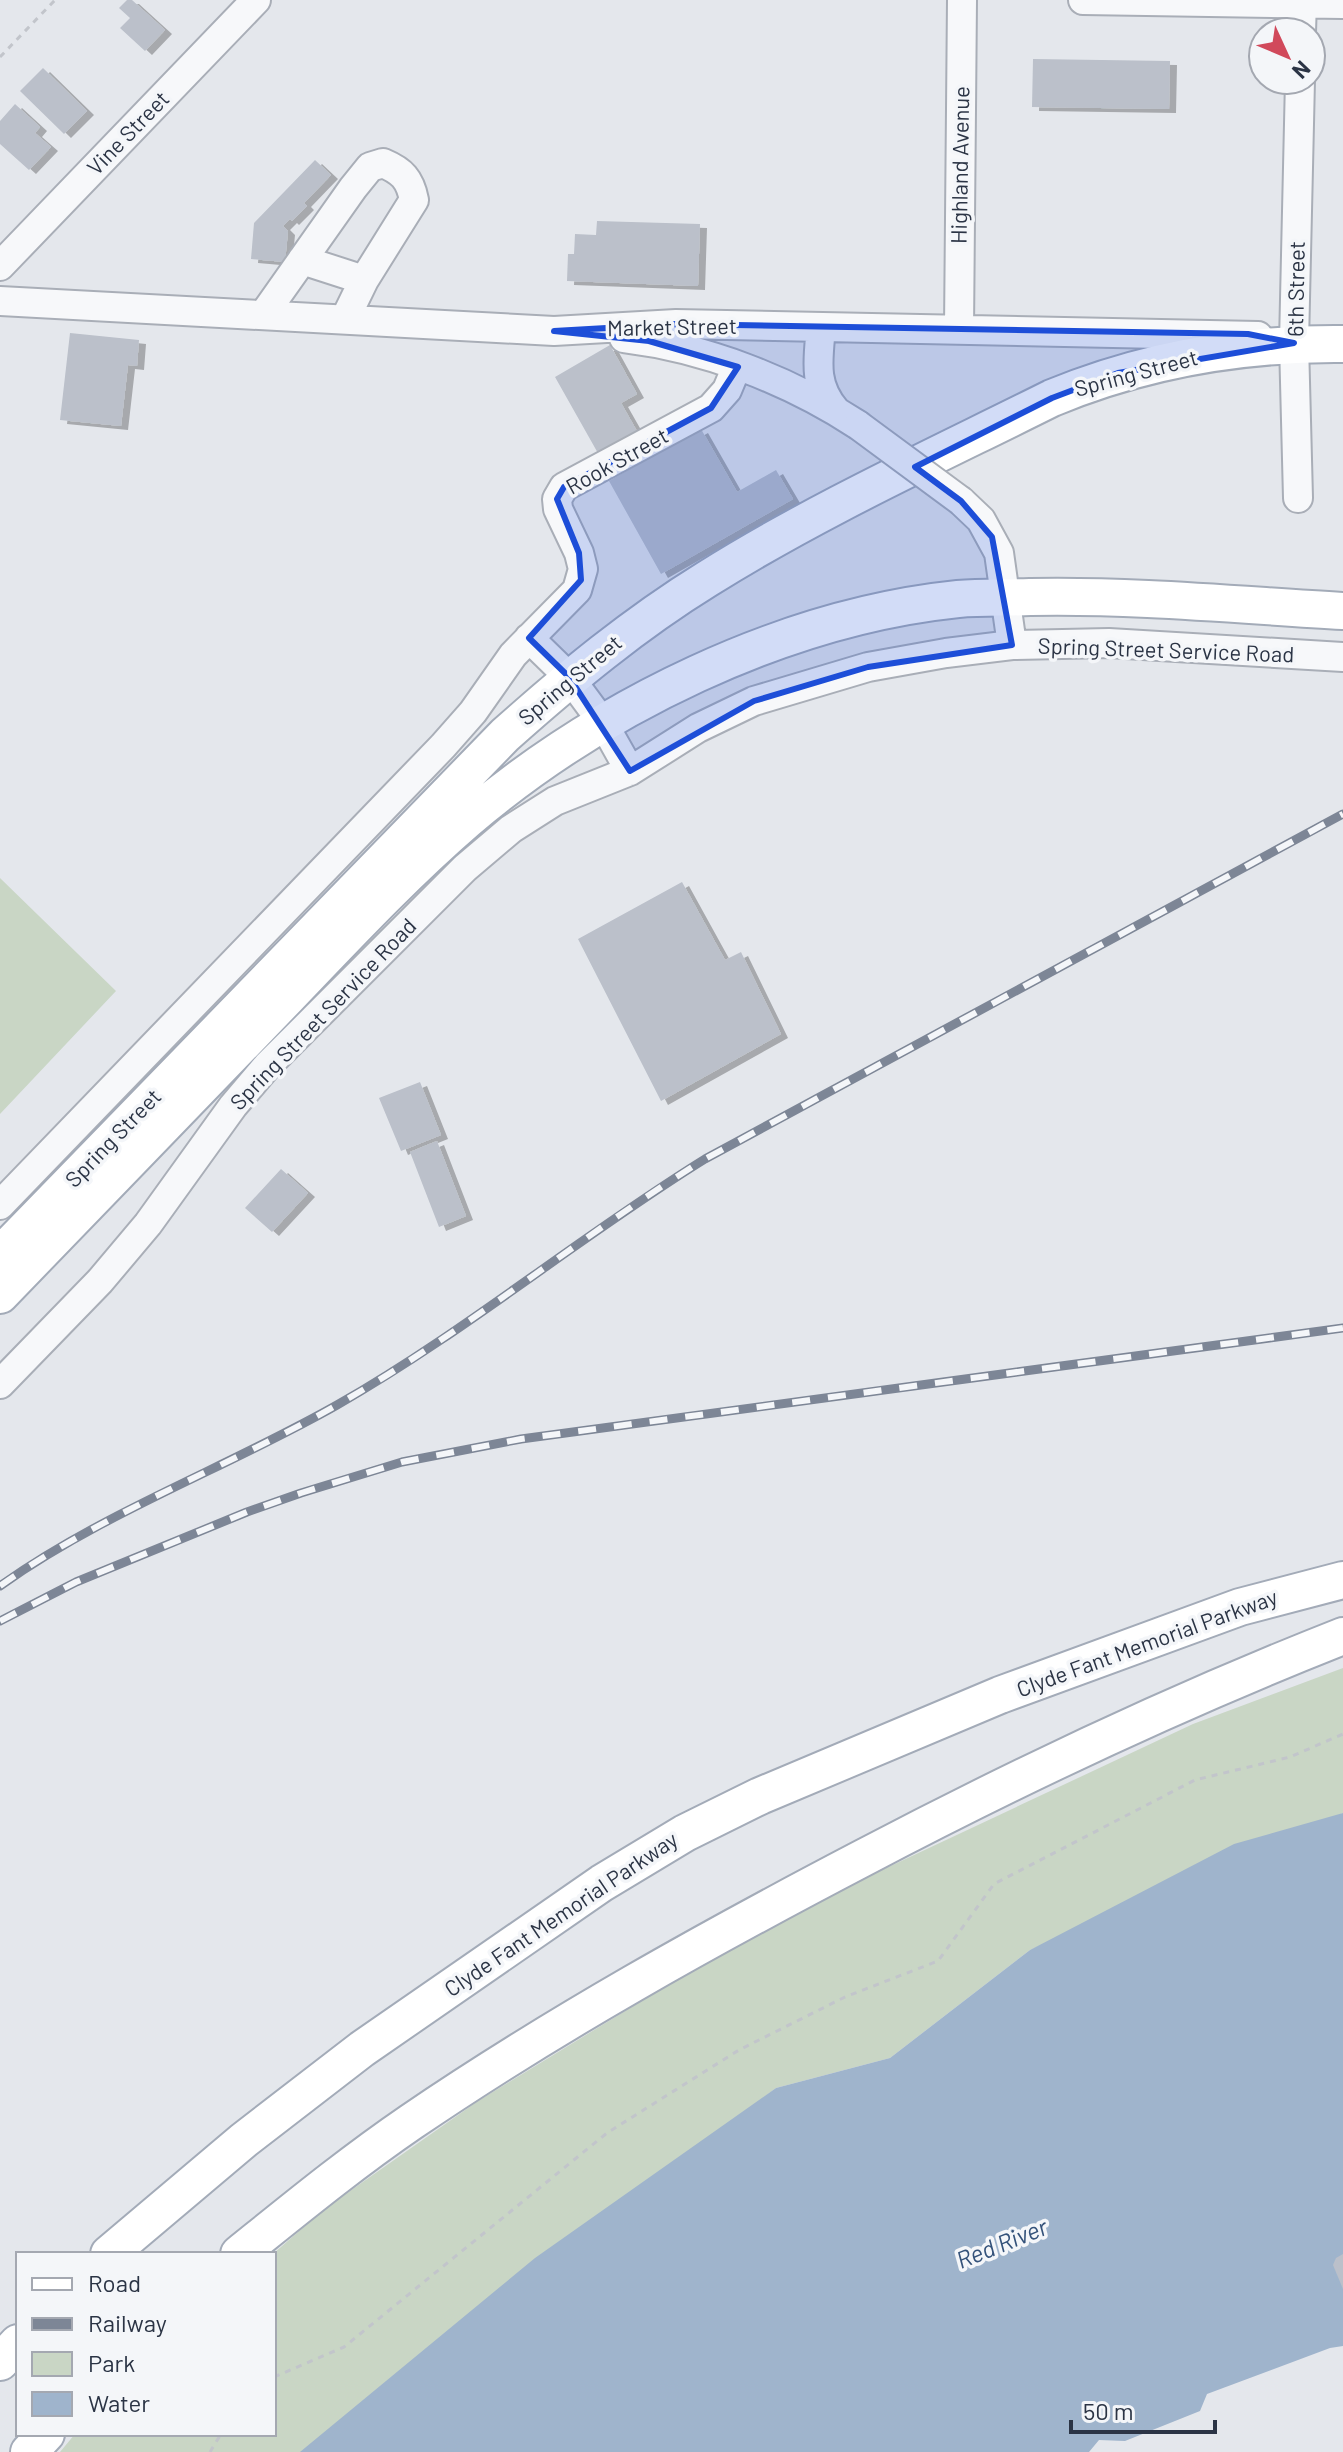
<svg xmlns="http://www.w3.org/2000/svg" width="1343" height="2452" viewBox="0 0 1343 2452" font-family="Barlow,sans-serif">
<defs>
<filter id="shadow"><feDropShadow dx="7" dy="4" stdDeviation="0" flood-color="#0004"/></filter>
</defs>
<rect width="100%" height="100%" fill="#e4e7ec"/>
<path fill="#c9d6c5" d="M0,878l116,113 -116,123z
M1343,1668v145l-313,137 -140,108 -114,30 -472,364h-244l15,-18h199l-1,-180 50,-44 155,-109 211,-129 159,-86 345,-162z"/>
<path fill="#9fb4cc" d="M1343,1813v533l-13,2 -123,46 -7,17 -75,30 -26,-1 -10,12h-789l235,-194 241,-170 114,-30 140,-108 204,-106z"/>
<path fill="#bbc0ca" filter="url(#shadow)" d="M127,0h5l33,30 -20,21 -25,-23 10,-10 -11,-10z
M1033,59l137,2 -1,48 -137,-2z
M43,68l44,43 -23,23 -44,-43z
M15,104l25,23 -5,6 16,14 -22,23 -29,-26v-23z
M315,160l16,15 -27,28 3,3 -15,15 -2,-2 -7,7 5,5 -3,31 -34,-3 3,-36z
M597,221l103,3 -2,62 -131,-5 1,-27h6l1,-20 21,1z
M70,333l69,7 -2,26 -9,-1 -7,61 -61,-6z
M610,345l27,49 -16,9 17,30 -39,22 -44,-78z
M701,429l36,63 39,-22 17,29 -132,75 -52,-93z
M682,882l43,78 16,-8 40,82 -120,67 -83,-162z
M420,1082l21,53 -40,16 -22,-53z
M437,1141l29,75 -27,11 -29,-75z
M281,1169l27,24 -36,39 -27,-24z
M1343,2254v35l-10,-24 3,-7z"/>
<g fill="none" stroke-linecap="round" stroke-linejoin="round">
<g stroke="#a9aeb7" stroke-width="32">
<path id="minor" d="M1083,0l260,4
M1301,32l1,-32
M302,260l62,20
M0,266l256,-266
M0,301l554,30 122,-7 582,12
M264,314l89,-126 17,-21 13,-4c19,8 27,16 31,37l-50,80 -19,39
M821,328c-3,32 -8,57 15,83
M959,329l3,-329
M624,338c82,10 165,42 234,87
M1298,498l-4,-155 6,-263
M961,501l20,19 18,33 13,92
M529,638l40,39 34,46 27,48
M0,1205l443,-459 30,-34 40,-57 64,-65 6,-21 -4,-16 -21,-44 -1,-10 7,-12 147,-79 16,-18 10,-24
M0,1384l100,-103 48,-57 85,-118 34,-40 198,-198 46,-39 44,-28 75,-30 68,-43 56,-27 114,-34 78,-14 66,-8 97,-2 234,14"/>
</g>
<g stroke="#a3abb8" stroke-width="40">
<path id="major" d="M0,1255l505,-520c64,-57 129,-111 202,-156 110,-69 229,-123 345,-181 92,-38 191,-55 291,-54
M0,1295c87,-90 175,-181 262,-271 67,-69 132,-141 205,-204 133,-113 316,-203 491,-221 24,-2 48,-1 72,-2 105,-2 209,8 313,14
M109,2254l135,-114 118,-91 240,-166 83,-50 75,-37 240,-101 240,-88 103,-27
M239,2254c56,-45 112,-91 172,-132 144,-98 297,-183 452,-264 156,-82 315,-157 480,-222
M0,2362l18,-19
M29,2452l17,-18"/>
</g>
<path stroke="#c2c5cb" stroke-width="3" stroke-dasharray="6 6" stroke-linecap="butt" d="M0,57l55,-57
M274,2377l70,-30 263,-214 132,-83 106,-53 93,-36 56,-77 201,-104 95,-23 53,-23
M210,2452l11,-18"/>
<use href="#minor" stroke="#f7f8fa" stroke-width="28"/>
<use href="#major" stroke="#fff" stroke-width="36"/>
<g stroke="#7d8696" stroke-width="9">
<path id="rail" d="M0,1586c104,-74 226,-118 337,-181 128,-73 242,-168 368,-246l638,-345
M0,1621l76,-39 171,-70 54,-19 101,-31 119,-23 822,-111"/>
</g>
<use href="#rail" stroke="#f4f6f9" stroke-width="6" stroke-dasharray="18" stroke-linecap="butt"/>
<g stroke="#a9aeb7" stroke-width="32" stroke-linecap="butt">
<path id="minor-bridge" d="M858,425l103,76"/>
</g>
<use href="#minor-bridge" stroke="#f7f8fa" stroke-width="28"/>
</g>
<path fill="#1d4ed8" fill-opacity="0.2" stroke="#1d4ed8" stroke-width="6" stroke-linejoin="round" d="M676,324l572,10 46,9 -176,30 -66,25 -137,69 46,34 31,36 20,108 -144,22 -114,34 -124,70 -61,-94 -40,-39 52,-58 -2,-27 -22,-54 7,-12 147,-79 27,-41 -89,-26 -95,-10z"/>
<g text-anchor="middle" stroke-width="7" stroke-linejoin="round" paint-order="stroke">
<g font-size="22" fill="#2b3445" stroke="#f4f6f9">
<text transform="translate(128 133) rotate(-46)" y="8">Vine Street</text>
<text transform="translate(960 165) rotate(-89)" y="8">Highland Avenue</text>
<text transform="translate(1296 289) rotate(-89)" y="8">6th Street</text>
<text transform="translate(672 327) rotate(-1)" y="8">Market Street</text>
<text transform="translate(1136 373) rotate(-15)" y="8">Spring Street</text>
<text transform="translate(617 461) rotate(-29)" y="8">Rook Street</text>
<text transform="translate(1166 650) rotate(2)" y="8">Spring Street Service Road</text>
<text transform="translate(570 680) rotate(-40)" y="8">Spring Street</text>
<text transform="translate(323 1014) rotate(-46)" y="8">Spring Street Service Road</text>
<text transform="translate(113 1138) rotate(-46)" y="8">Spring Street</text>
<text transform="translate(1147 1643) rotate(-20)" y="8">Clyde Fant Memorial Parkway</text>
<text transform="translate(561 1914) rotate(-34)" y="8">Clyde Fant Memorial Parkway</text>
</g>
<g font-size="24" font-style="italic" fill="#34527a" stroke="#f4f6f9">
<text transform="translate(1002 2244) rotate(-22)" y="8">Red River</text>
</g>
</g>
<rect x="16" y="2252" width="260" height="184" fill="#f4f6f9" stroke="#a4a8b1" stroke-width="2"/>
<rect x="32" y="2278" width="40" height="12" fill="#ffffff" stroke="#a4a8b1" stroke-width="2"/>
<text x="88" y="2292" font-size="24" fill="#2b3445">Road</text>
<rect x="32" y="2318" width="40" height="12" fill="#7d8696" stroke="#a4a8b1" stroke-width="2"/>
<text x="88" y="2332" font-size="24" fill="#2b3445">Railway</text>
<rect x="32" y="2352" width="40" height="24" fill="#c9d6c5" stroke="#a4a8b1" stroke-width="2"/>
<text x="88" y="2372" font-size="24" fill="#2b3445">Park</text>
<rect x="32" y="2392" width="40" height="24" fill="#9fb4cc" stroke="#a4a8b1" stroke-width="2"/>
<text x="88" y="2412" font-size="24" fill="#2b3445">Water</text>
<g transform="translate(1287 56) rotate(134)"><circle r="38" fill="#f4f6f9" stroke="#a4a8b1" stroke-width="2"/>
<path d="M0-6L14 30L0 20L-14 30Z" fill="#d1495b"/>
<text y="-12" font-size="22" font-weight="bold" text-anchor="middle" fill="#2b3445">N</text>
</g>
<path d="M1071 2420v12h144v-12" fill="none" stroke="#2b3445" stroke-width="4"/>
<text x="1083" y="2420" font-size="24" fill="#2b3445" stroke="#f4f6f9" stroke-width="6" paint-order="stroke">50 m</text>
</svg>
